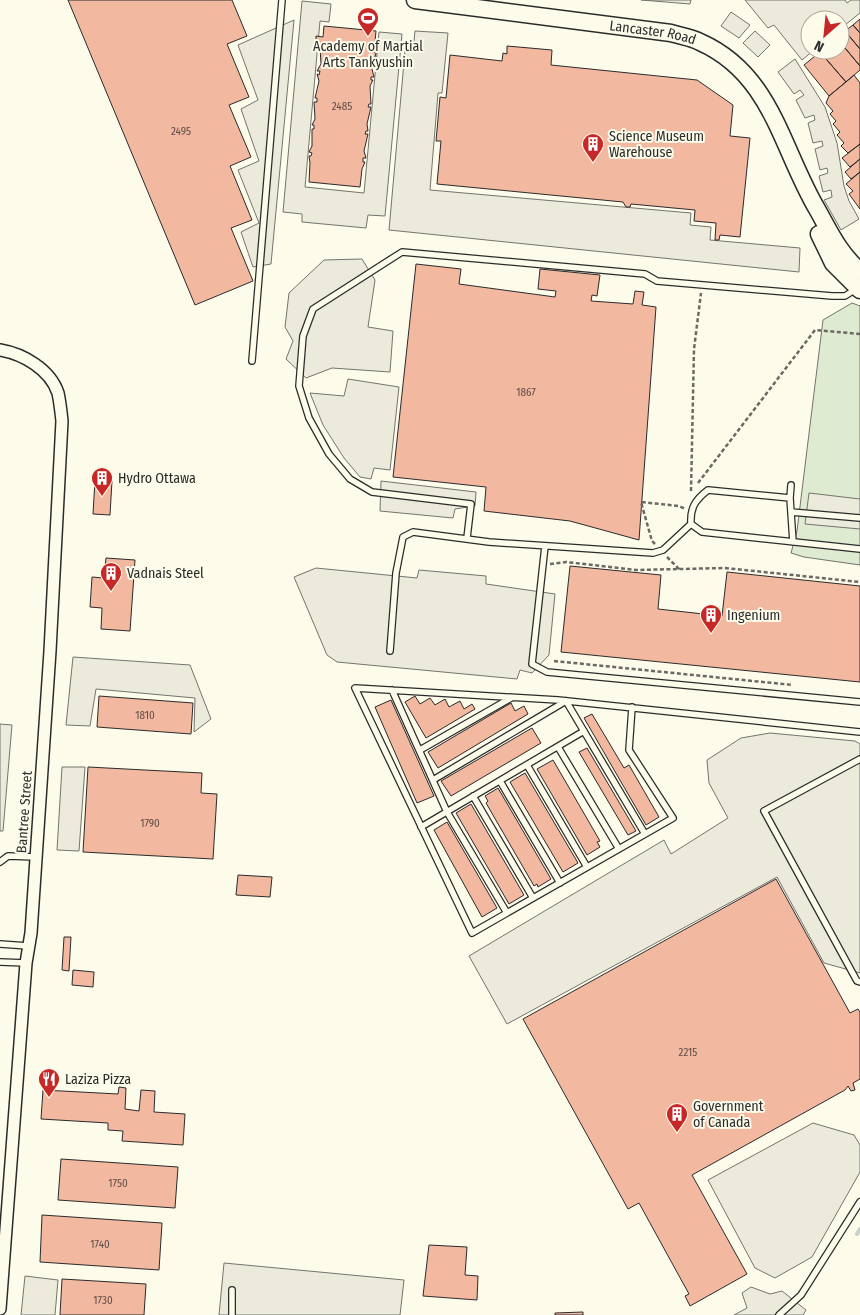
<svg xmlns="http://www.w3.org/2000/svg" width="860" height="1315" viewBox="0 0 860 1315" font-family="'Fira Sans Condensed',sans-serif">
<rect width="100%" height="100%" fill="#fdfbea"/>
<path fill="#deebd1" stroke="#74746e" d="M852,303l8,3v259l-56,-8 -13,-4 6,-22 26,-211z"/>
<path fill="#eceadb" stroke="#74746e" d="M641,0h50l-1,4z
M745,0h100l2,3 4,-3h9v13l-20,16v-9h-30v30h4l-12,10 -28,-35 -6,3z
M302,1l29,3 -2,18 -9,-1 -15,166 59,6 15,-161 23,2 -17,182 -17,-1 -2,13 -64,-6v-8l-19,-2z
M731,12l19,13 -11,13 -18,-12z
M294,20l-23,244 -18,3 -12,-35 18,-9 -21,-53 21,-9 -18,-52 17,-9 -20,-55z
M415,31l33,2 -6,60h-4l-8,97 261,23 -1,12 21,2 -1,13 90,8 -1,24 -410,-42 16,-179h8z
M755,31l15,14 -12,12 -15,-14z
M795,59l30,48 12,36 7,43 5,15 10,18 -18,11 -17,-30 8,-3 -1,-7 -8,2 -4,-16 9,-3 -1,-5 -7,2 -5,-21 8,-3 -1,-5 -9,2 -5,-20 7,-3 -1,-5 -9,3 -9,-18 8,-5 -4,-5 -6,4 -16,-22z
M362,259l13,21 -7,47 25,4 -3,41 -58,-4 -26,10 -20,-19 7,-18 -8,-14 4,-34 35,-33z
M348,379l51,8 -9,83 -16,-2 -3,11 -11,-2 -16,-19 -21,-33 -13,-32 34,3z
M381,481l95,11 -1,14 -20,3 -2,9 -73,-7z
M809,493l51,6v30l-55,-5z
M316,568l101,10 2,-8 67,6v8l69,10 -6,61 -17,18 -12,-3 -3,9 -180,-17 -10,-7 -33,-78z
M73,657l117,8 21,54 -17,13 1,-34 -99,-9 -6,37 -24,-1z
M0,724l12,1 -9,106h-3z
M770,733l85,8 5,3v229l-36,-10 -47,-86 -270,147 -38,-68 195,-116 7,14 57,-36 -19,-35 -2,-23 34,-22z
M62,767h23l-6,84 -22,-1z
M813,1123l41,12 6,10v27l-48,85 -37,21 -20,-10 -47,-88z
M224,1263l180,17 -4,35h-181z
M25,1276l33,4 -3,35h-34z
M751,1287l19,7 12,-3 24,19 -3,5h-69l13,-7 -5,-15z"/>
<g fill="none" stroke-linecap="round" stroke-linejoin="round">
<path stroke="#c7d0d0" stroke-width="4" d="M857,1234l3,-5"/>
</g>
<path fill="#f2b8a0" stroke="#2b2b2b" d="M68,0h164l15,36 -20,8 22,53 -20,8 22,52 -21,9 22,54 -21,8 22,53 -58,24z
M860,19v14l-7,-8z
M853,25l7,8v16l-15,-18z
M324,26l52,5 -2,21 2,1 -4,16 2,8h-3v3h2l-3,6 1,18h-2l-1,3h3l-4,17 1,7h-2l-1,3h3l-4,17 2,7h-3v4h2l-3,7 -2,18 -51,-5 1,-19 -1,-7h2l1,-3 -3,-1 3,-6v-17h2v-4h-2l3,-6 -1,-17h3v-4h-2l4,-17 -2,-7 2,1 1,-4h-3l4,-7 -1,-17 2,-2 -6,-1v-8l7,1z
M845,31l15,18v17l-20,-24v-7z
M840,42l20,24v4l-14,12 -26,-30 20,-2z
M507,46l45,4 -1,15 146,15 36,25 -3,31 20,2 -10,99 -20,-2 -1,5h-4l1,-17 -22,-2 1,-11 -64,-6 -1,3h-4l-3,-5 -186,-18 4,-43h-5l4,-44 6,1 4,-43 52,6 1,-8 4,1z
M820,52l26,30 -17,14 -25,-31z
M854,75l6,8v61l-12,9 -7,-7 3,-3 -7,-8 3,-3 -7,-8 3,-3 -6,-7 3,-3 -7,-8 3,-7z
M860,144v15l-10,8 -8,-9z
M860,159v13l-9,7 -6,-7z
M860,172v37l-11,-15 4,-3 -7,-7z
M416,264l45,5 -2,15 96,13 1,-6 -18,-2 2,-20 60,6 -3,21 -5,-1 -1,6 42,3 2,-13 9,1 -2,13 14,2 -17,233 -69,-19 -86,-10 2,-24 -93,-10z
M95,480l17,1 -2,34 -17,-1z
M106,558l29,2 -5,71 -29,-2 1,-21 -12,-1 2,-30 12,1z
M570,566l91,9 -3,34 64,7 5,-44 133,14v96l-299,-30z
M99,696l94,7 -2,31 -94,-7z
M415,696l5,8 10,-6 5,7 10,-6 4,8 11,-6 4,8 8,-5 3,5 -49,29 -21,-36z
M391,700l43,96 -17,7 -42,-96z
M511,703l4,8 9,-5 4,8 -90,54 -10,-16z
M592,714l32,54 5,-3 30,52 -13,8 -62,-107z
M532,728l9,15 -90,53 -10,-15z
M587,748l49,83 -8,4 -49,-83z
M553,760l47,81 -3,1 3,5 -13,8 -50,-86z
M88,767l114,6 -1,20 16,1 -4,65 -130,-7z
M525,773l53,90 -15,9 -53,-90z
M498,788l53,91 -13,8 -1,-3 -3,2 -48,-83 2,-2 -3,-5z
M471,804l53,91 -15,9 -53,-91z
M447,822l50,86 -15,9 -48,-87z
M238,875l34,2 -2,20 -34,-2z
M776,879l74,134 8,-4 2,3v67l-7,4 2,7 -4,1 -3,-5 -3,4 -153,85 55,99 -57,32 -5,-10 4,-2 -50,-91 -11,6 -105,-190z
M64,937h7l-2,34 -7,-1z
M73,970l21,2 -1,15 -21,-2z
M119,1087l7,1 -1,21 14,2 2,-21 14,1 -1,21 31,2 -2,31 -61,-4 1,-10 -15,-1v-7l-67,-4 2,-29 75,4z
M61,1159l117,8 -3,41 -117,-8z
M42,1215l120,8 -3,47 -119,-8z
M429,1245l38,2 -2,28 13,1 -1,24 -54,-4z
M62,1279l84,5 -2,31h-84z
M583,1312v3h-28v-2z"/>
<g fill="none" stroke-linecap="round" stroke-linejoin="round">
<g stroke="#2b2b2b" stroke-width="8">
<path id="lane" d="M252,361l30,-361
M791,485l-1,13 3,44
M790,498l-82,-8c-13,10 -18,18 -17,34l11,8 158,17
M791,512l69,6
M467,538l4,-34 -99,-12 -22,-13 -21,-25 -20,-36 -10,-32 4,-50 10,-27 89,-57 243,22 12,7 175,15h13l11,-7
M545,546l-13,118 15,8 313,30
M390,651l6,-78 7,-36 10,-5 76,10 164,11 10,-3 28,-26
M392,690l55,122 60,101
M632,707l-3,43 44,68 -201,115 -117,-245 203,12 302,32
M558,747l61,102
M420,750l91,-52
M860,759l-96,52 93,170 3,1
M527,765l60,102
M433,780l133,-79 79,133
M500,781l60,102
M473,796l60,102
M421,827l163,-96
M0,862l8,-6 28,1
M0,944l28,2
M0,962l26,1
M232,1315v-25
M779,1315l22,-20 59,-93"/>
</g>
<g stroke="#2b2b2b" stroke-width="14">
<path id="street" d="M0,350c23,4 50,19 58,43 2,9 3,19 4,28l-12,230 -19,282 -5,30 -26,346"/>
</g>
<g stroke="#2b2b2b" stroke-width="19">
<g id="secondary">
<path id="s1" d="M415,0l256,33c9,3 20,4 29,9 72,32 81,106 117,167 13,23 22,44 43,62"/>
<path d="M819,234l14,29 27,27"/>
</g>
</g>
<path stroke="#6a6964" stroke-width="2.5" stroke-dasharray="4 2.5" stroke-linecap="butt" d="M698,483l117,-153 45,4
M691,491l3,-142 7,-56
M655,544l-3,-3 -11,-39 38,4 6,3
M667,557l13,13
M550,564l16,-2 70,8 89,-2 135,14
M554,661l239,24"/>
<use href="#lane" stroke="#fdfbea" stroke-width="5.5"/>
<use href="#street" stroke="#fdfbea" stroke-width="11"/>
<use href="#secondary" stroke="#fdfbea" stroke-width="16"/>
</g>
<defs>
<g id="stadium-pin" transform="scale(1.125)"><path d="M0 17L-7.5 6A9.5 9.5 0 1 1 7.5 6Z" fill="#c62828" stroke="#fdfbea"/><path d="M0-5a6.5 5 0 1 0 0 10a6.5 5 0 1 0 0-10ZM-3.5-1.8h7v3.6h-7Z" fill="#fff"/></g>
<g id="building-pin" transform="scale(1.125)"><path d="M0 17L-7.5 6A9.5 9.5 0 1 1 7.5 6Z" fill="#c62828" stroke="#fdfbea"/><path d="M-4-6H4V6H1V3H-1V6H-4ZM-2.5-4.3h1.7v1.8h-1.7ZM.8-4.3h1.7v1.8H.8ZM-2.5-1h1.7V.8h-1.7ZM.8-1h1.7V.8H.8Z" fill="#fff"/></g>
<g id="restaurant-pin" transform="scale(1.125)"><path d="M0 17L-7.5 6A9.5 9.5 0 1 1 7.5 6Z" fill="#c62828" stroke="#fdfbea"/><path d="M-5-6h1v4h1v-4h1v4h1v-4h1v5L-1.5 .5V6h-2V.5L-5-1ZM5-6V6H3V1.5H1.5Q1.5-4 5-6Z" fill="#fff"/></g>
</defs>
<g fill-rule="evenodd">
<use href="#stadium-pin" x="368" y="18"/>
<use href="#building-pin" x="593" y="144"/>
<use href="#building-pin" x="102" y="478"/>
<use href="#building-pin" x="111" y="573"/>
<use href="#building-pin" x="711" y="615"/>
<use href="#restaurant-pin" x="49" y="1079"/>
<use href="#building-pin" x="677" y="1114"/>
</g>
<g text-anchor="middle" stroke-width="4" stroke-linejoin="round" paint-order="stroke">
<g font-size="11" fill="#5d4e48">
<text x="342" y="110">2485</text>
<text x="181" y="135">2495</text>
<text x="526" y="396">1867</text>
<text x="145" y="719">1810</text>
<text x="150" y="827">1790</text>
<text x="688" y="1056">2215</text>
<text x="118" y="1187">1750</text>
<text x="100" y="1248">1740</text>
<text x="103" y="1304">1730</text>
</g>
<g font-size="14" fill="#2b2b2b" stroke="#fdfbea">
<text dy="5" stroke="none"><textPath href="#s1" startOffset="240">Lancaster Road</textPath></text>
<text transform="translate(24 812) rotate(-86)" y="5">Bantree Street</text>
</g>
<g font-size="14" fill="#2b2b2b" stroke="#fdfbea" text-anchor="start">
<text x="368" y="51" text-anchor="middle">Academy of Martial<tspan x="368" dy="16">Arts Tankyushin</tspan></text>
<text x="609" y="141">Science Museum<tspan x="609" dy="16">Warehouse</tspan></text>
<text x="118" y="483">Hydro Ottawa</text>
<text x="127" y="578">Vadnais Steel</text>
<text x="727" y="620">Ingenium</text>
<text x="65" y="1084">Laziza Pizza</text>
<text x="693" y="1111">Government<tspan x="693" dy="16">of Canada</tspan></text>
</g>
</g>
<g transform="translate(825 35) rotate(207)"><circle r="24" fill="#fdfbea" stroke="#a9a89e"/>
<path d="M0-4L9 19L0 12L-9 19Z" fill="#c62828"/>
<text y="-8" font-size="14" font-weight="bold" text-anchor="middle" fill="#2b2b2b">N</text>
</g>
</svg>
